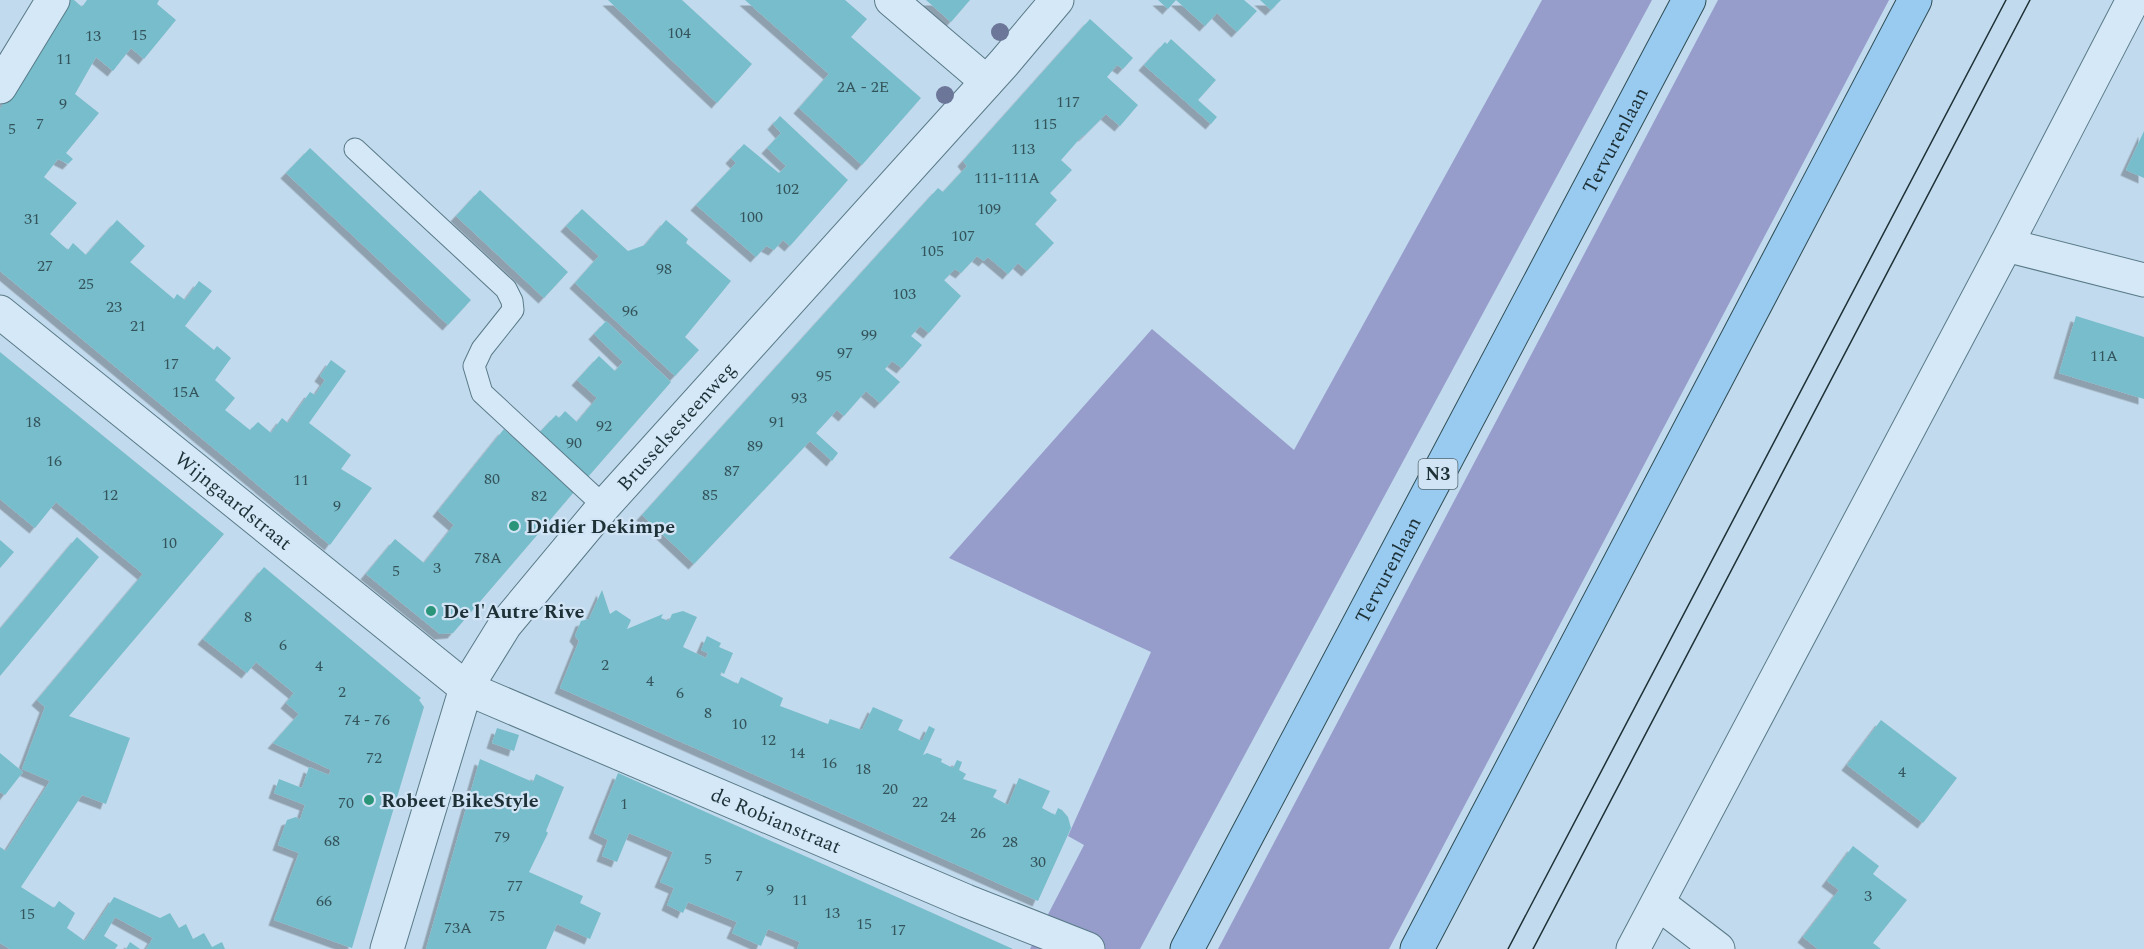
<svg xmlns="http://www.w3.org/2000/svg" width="2144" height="949" viewBox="0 0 2144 949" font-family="Spectral,serif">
<defs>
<filter id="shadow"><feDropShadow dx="-5.5" dy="5.5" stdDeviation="0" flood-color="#0004"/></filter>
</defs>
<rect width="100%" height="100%" fill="#c2daed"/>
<path fill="#969dcb" d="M1542,0h110l-512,949h-110l54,-104 -16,-9 83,-184 -202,-94 203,-229 142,121z
M1718,0h171l-500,949h-171z"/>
<path fill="#78bdcb" filter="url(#shadow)" d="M67,0h7l8,7 5,-7h72l-2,4 19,16 -32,39 -13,-11 -18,23 -17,-14 -21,37 24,19 -33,40 7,6 -5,5 -10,-5 -14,18 33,26 -27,31 18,16 5,-7 13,12 31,-35 28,26 -15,16 44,37 3,-5 8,6 14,-19 13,10 -27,35 29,24 3,-4 14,12 -16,22 20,18 -10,12 25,20 8,-8 13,11 11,-15 6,5 22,-31 5,3 10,-15 -5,-4 11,-16 15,11 -37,52 42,32 -10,14 31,19 -42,57 -330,-274v-162z
M608,0h74l70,64 -35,39z
M745,0h100l22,19 -16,18 70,61 -59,67 -63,-57 30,-34z
M926,0h44l-19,22z
M1158,0h86l13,11 -20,21 -20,-19 -12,13 -29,-26 -8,9z
M1260,0h21l-10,10z
M1090,19l43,39 -10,11 -6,-4 -10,12 31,28 -18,21 -14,-12 -22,22 -1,-1 -22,25 11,10 -22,23 7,7 -22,24 19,19 -27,28 -9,-8 -10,11 -20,-17 -4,4 -7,-5 -16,17 -6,-4 -11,11 17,16 -32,37 -9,-7 -9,10 11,9 -20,23 -10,-7 -7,8 15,13 -20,21 -14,-12 -22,25 -7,-6 -21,23 22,20 -6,8 -22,-20 -116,123 -52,-49 296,-327 5,4 24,-26 -4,-5z
M1171,39l45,41 -18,20 19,17 -6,7 -67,-59 21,-23 2,2z
M780,116l68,64 -58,66 -7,-6 -9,10 -8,-4 -10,11 -60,-52 40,-42 -5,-5 13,-14 35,29 7,-7 -19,-18 14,-15 -8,-9z
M2144,131v47l-18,-8z
M310,148l161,152 -23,25 -162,-152z
M480,190l88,82 -24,26 -88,-82z
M582,209l46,42 17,-6 21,-25 22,19 -2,4 45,38 -46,56 14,13 -24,26 -100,-93 24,-27 -33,-30z
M2076,316l68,21v62l-85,-26z
M606,321l65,61 -84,96 -49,-44 18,-19 3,3 6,-7 12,11 20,-24 -20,-18 22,-24 16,15 8,-9 -29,-28z
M0,352l224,182 -155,182 61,22 -24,66 -24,-9 -61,92 33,21 5,-7 16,12 -8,15 18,13 29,-44 46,21 10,-5 9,15 7,-4 7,15 11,-6 8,14 10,-5 3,7h-79l7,-11 -38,-21 -11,19 14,9 -3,4h-105l-10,-6v-96l6,4 44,-70 -28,-12 23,-62 -8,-7 106,-126 -87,-72 -21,26 -35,-29z
M504,429l70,63 -121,141 -13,1 -74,-60 29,-35 29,24 30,-38 -16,-14z
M77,537l22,20 -99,119v-47z
M0,540l14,12 -14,16z
M264,567l157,131 -2,2 5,7 -72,241 -78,-28 25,-67 -21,-8 9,-25 9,-3 4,3 5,-15 -31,-12 5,-14 23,9 7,-21 20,8 2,-5 -58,-27 26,-29 -13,-11 8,-10 -38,-31 -9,11 -44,-34z
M602,590l8,24 6,-4 15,10 -4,9 36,-15 -2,4 8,3 3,-7 11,-3 14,6 -14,30 23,11 2,-5 -7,-3 6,-14 14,7 -2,4 14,6 -9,21 -3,-2 -1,3 18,9 3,-7 42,21 -3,8 48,18 2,-5 32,11 11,-23 30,13 -5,10 24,11 7,-15 6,3 -12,26 4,-2 15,6 -1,3 12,6 4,-8 5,2 -3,8 7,4 -3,5 34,11 -4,7 15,8 11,-27 31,13 -8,17 13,7 3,-7 4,2 6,7 3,11 -33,73 -478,-213 19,-47 -4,-5 6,-15 8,-2z
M1881,720l76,58 -34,45 -76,-58z
M497,728l22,7 -5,16 -22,-8z
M0,753l23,19 -18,23 -5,-3z
M480,759l53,23 3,-8 28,13 -18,44 2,2 -19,39 54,24 -3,7 21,10 -11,26 -33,-15 -11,25h-120z
M618,773l214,95 181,81h-216l3,-7 -32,-13 -7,17 -29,-13 5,-11 -49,-20 -5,11 -16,-8 7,-17 -14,-6 13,-30 -44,-19 -12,29 -15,-6 6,-16 -14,-7z
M1853,846l26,20 -6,8 34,26 -34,43 8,6h-63l-15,-12 36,-47 -12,-9z
M130,942l10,7h-14z"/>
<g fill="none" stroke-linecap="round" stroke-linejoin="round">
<g stroke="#597a87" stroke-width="23">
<path id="service" d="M355,149l151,140 6,12 1,9 -31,39 -8,17 8,27 122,113"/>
</g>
<g stroke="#597a87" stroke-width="34">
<path id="pedestrian" d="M891,0l96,82"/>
</g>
<g stroke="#597a87" stroke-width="35">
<g id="minor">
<path d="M0,87l53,-87"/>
<path d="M2006,245l138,35"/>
<path id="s1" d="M0,312l466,376 500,213 122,48"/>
<path d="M1658,903l60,46"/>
<path d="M1633,949l373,-704 127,-245"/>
</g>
</g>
<g stroke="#597a87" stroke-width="35">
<g id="tertiary">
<path id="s2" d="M387,949l79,-261 39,-63 99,-119 400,-443 53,-63"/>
</g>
</g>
<g stroke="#2e4c54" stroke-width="35">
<g id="primary">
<path id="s3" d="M1187,949l502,-949"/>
<path d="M1417,949l498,-949"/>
</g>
</g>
<use href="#service" stroke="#d5e8f8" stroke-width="21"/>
<use href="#pedestrian" stroke="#d5e8f8" stroke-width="32"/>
<use href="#minor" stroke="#d5e8f8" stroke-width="33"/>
<use href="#tertiary" stroke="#d5e8f8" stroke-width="33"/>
<use href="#primary" stroke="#99caf0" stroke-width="33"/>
<path stroke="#1d3137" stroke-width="1.5" d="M1508,949l498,-949
M1533,949l497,-949"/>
</g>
<g fill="#6b7698">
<circle cx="1000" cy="32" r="9"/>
<circle cx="945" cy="95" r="9"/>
</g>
<g fill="#2a9579" stroke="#d1e4f5" stroke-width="2">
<circle cx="514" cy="526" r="6"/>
<circle cx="431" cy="611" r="6"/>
<circle cx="369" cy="800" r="6"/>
</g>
<g text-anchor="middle" stroke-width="4.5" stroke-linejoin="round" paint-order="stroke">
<g font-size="16" fill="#34545c">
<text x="679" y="38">104</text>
<text x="139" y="40">15</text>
<text x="93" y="41">13</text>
<text x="64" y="64">11</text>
<text x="863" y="92">2A - 2E</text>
<text x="1068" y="107">117</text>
<text x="63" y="109">9</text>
<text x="40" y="129">7</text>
<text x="1045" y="129">115</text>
<text x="12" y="134">5</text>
<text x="1023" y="154">113</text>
<text x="1007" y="183">111-111A</text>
<text x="787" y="194">102</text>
<text x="989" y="214">109</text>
<text x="751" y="222">100</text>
<text x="32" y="224">31</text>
<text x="963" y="241">107</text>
<text x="932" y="256">105</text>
<text x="45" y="271">27</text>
<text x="664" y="274">98</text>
<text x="86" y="289">25</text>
<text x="904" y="299">103</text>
<text x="114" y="312">23</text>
<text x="630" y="316">96</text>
<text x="138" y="331">21</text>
<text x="869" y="340">99</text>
<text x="845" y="358">97</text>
<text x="2104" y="361">11A</text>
<text x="171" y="369">17</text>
<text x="824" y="381">95</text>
<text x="186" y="397">15A</text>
<text x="799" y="403">93</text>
<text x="33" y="427">18</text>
<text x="777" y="427">91</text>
<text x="604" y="431">92</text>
<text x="574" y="448">90</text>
<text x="755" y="451">89</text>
<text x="54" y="466">16</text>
<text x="732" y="476">87</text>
<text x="492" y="484">80</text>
<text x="301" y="485">11</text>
<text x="110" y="500">12</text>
<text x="710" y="500">85</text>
<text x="539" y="501">82</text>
<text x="337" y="511">9</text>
<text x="169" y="548">10</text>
<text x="488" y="563">78A</text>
<text x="437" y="573">3</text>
<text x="396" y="576">5</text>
<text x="248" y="622">8</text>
<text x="283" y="650">6</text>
<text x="605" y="670">2</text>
<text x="319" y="671">4</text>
<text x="650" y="686">4</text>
<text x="342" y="697">2</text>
<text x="680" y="698">6</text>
<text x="708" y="718">8</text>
<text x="367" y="725">74 - 76</text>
<text x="739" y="729">10</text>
<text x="768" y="745">12</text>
<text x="797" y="758">14</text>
<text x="374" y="763">72</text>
<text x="829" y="768">16</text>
<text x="863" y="774">18</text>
<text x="1902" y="777">4</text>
<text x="890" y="794">20</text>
<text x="920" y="807">22</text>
<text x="346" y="808">70</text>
<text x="624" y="809">1</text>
<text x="948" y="822">24</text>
<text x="978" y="838">26</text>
<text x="502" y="842">79</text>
<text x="332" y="846">68</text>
<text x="1010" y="847">28</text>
<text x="708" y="864">5</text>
<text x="1038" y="867">30</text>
<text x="739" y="881">7</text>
<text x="515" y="891">77</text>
<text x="770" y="895">9</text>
<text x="1868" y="901">3</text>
<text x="800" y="905">11</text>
<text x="324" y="906">66</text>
<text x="832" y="918">13</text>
<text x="27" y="919">15</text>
<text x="497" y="921">75</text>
<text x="864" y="929">15</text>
<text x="458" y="933">73A</text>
<text x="898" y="935">17</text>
</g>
<rect fill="#d1e4f5" stroke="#536770" stroke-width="1.5" x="1418.5" y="459" width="39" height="30" rx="4.5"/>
<g font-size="18" font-weight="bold" fill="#1d3137">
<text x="1438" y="480">N3</text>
</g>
<g font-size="20" fill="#1d3137" stroke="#d1e4f5">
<text dy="7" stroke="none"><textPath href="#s3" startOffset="915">Tervurenlaan</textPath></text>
<text dy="7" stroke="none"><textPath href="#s2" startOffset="609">Brusselsesteenweg</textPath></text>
<text dy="7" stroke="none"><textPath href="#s1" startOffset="300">Wijngaardstraat</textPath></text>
<text dy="7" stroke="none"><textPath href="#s3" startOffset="429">Tervurenlaan</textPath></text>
<text dy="7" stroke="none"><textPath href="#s1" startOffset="936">de Robianstraat</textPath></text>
</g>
<g font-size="20" font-weight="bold" fill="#1d3137" stroke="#d1e4f5" text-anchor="start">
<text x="526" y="533">Didier Dekimpe</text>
<text x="443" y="618">De l'Autre Rive</text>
<text x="381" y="807">Robeet BikeStyle</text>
</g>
</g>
</svg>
